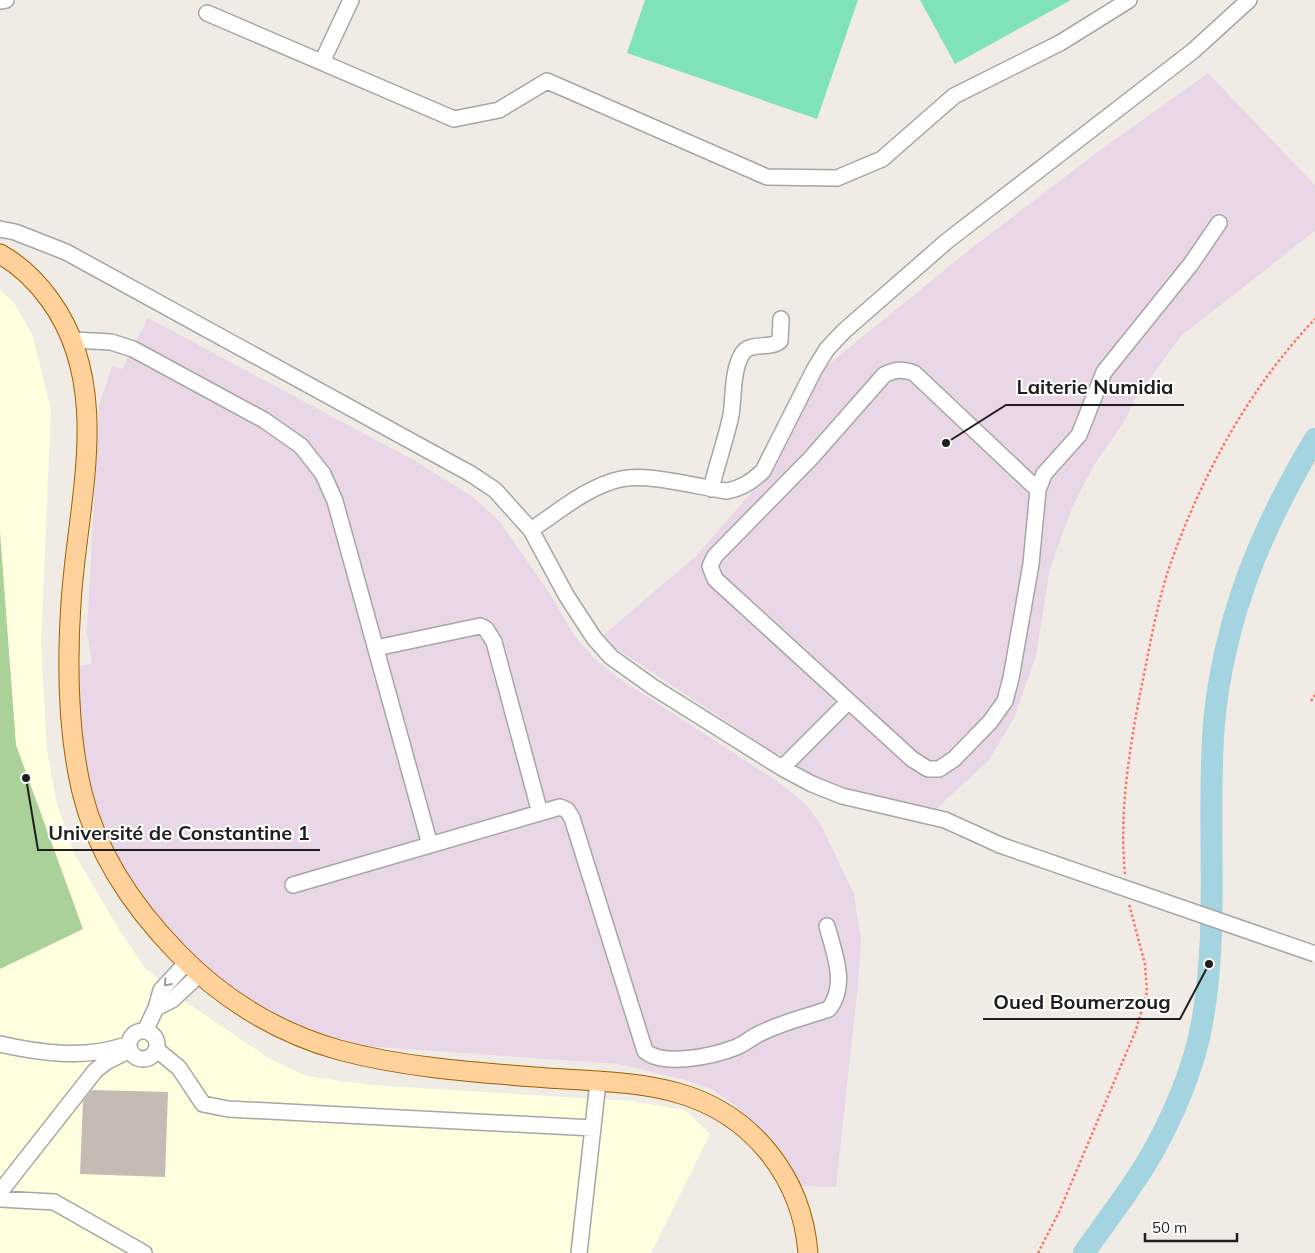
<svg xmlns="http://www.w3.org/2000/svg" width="1315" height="1253" viewBox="0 0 1315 1253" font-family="Mulish,sans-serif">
<rect width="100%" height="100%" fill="#f0ece5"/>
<path fill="#e9d6e6" d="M1208,73l107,112v46l-134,105 -46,63 -11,23 -30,43 -22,43 -22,60 -14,88 -22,62 -25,42 -54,50 -6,8 -118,-40 -20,-18 -18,-8 -173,-114 96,-82 69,-79 58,-108 146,-119 134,-102z
M148,318l269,144 56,35 27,25 50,72 24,41 19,22 24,20 166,108 23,20 14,18 34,71 7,47 -3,44 -22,202 -38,-1 -13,-25 -20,-27 -29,-28 -25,-17 -26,-9 -66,-16 -256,-18 -42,-12 -34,-13 -38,-20 -34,-23 -35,-33 -35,-42 -27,-45 -16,-35 -17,-53 -9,-103 16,-4 -5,-31 12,-226 13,-40 10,3z"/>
<path fill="#fffedf" d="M0,290l14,13 18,31 19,75 -10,235 6,107 10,53 17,49 44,75 27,40 42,35 83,56 36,17 65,9 261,16 53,9 25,24 -59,119h-651z"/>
<path fill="#aad198" d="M0,532l16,213 67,184 -83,40z"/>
<path fill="#7fe2b9" d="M645,0h213l-41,119 -190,-66z
M920,0h151l-116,64z"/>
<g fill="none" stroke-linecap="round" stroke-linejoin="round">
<path stroke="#a3d4df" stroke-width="22" d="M1084,1253c22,-32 47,-63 66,-96 23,-40 44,-89 52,-134 18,-99 4,-200 12,-300 10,-105 47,-194 101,-284"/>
</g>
<path fill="#c5bbb4" d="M92,1090l76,2 -3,85 -85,-3 3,-73z"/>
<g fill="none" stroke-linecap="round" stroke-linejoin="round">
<g stroke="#a6a6a6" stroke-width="18">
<path id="minor" d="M0,1l6,-1
M207,13l247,106 45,-9 48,-29 220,96 70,1 45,-19 72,-63 106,-53 69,-43
M322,62l29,-62
M0,229l15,3 51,20 405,222 24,16 36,40 35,65 28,43 17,19 42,30 129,81 30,16 30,12 103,24 55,25
M73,340l38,2 22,7 131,71 37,26 22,28 12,27 95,344
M711,489c6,-25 15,-50 20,-74 3,-19 1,-44 11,-61 8,-13 28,-4 38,-13l1,-22
M1038,490l-124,-117c-12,-4 -18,-4 -30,2l-73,83 -96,98 -5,10 5,13 197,180 16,10h11l15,-10 36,-37 15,-21 6,-23 20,-114 7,-74 6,-16 35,-39 25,-63 87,-108 28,-41
M531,530c27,-18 57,-44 90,-51 28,-6 76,8 106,12 15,-3 24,-9 36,-20l51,-101 13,-21 17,-18 103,-90 246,-190 56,-51
M376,648l104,-22 6,3 8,13 46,171
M782,768l66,-66
M293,885l267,-78 7,3 5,8 73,233c18,16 68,5 89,-3 9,-3 15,-9 23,-13 22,-12 49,-18 72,-26 19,-25 5,-56 -2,-83
M156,1008l16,-8 28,-26
M145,1031l11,-23 5,-18 26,-28
M129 1045a14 14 0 1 1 28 0a14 14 0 1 1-28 0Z
M0,1044c40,9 83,15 123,2
M156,1049l23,19 24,36 25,5 365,19
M0,1192l95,-121 11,-9 24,-12
M0,1199l54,3 90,51
M579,1253l19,-171"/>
</g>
<g stroke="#9a6200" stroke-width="21">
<path id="major" d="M0,254c20,11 37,28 50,46 64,88 27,203 21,303 -4,59 -3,131 11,189 15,62 52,116 96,161 44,46 100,80 161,97 63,17 131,22 196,27 47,4 97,3 143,16 74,21 124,84 130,160"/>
</g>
<path stroke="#ff7267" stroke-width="2.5" stroke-dasharray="2.5 2.5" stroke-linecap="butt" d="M1311,701l4,-6
M1125,874c-6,-59 4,-123 15,-180 9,-43 16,-88 30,-129 32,-90 79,-177 145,-246
M1038,1253l21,-41 77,-182 11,-38 -2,-28 -16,-60"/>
<use href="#minor" stroke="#fff" stroke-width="15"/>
<use href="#major" stroke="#ffd19b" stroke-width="19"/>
<g stroke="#a6a6a6" stroke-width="18" stroke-linecap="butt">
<path id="minor-bridge" d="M1000,845l315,109"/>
</g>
<use href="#minor-bridge" stroke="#fff" stroke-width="15"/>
</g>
<defs><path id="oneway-chevron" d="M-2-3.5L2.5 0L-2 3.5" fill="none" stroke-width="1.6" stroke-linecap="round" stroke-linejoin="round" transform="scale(1.25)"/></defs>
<use stroke="#9a9a9a" href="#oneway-chevron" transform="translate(167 983) rotate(131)"/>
<path fill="none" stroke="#1f1f1f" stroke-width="2" d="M946 443L1006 405H1184M26 778L38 850H320M1209 964L1180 1019H983"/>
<g fill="#1f1f1f" stroke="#fff" stroke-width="2">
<circle cx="946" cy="443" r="5"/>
<circle cx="26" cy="778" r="5"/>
<circle cx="1209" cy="964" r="5"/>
</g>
<g font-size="20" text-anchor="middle" font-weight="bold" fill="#1f1f1f" stroke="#fff" stroke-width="4" stroke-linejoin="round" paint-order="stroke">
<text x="1095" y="394">Laiterie Numidia</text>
<text x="179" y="840">Université de Constantine 1</text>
<text x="1082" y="1009">Oued Boumerzoug</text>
</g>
<path d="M1145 1233v8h92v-8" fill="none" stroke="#1f1f1f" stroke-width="2.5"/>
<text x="1152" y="1233" font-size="15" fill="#1f1f1f" stroke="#ffffff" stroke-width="4" paint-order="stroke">50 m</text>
</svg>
